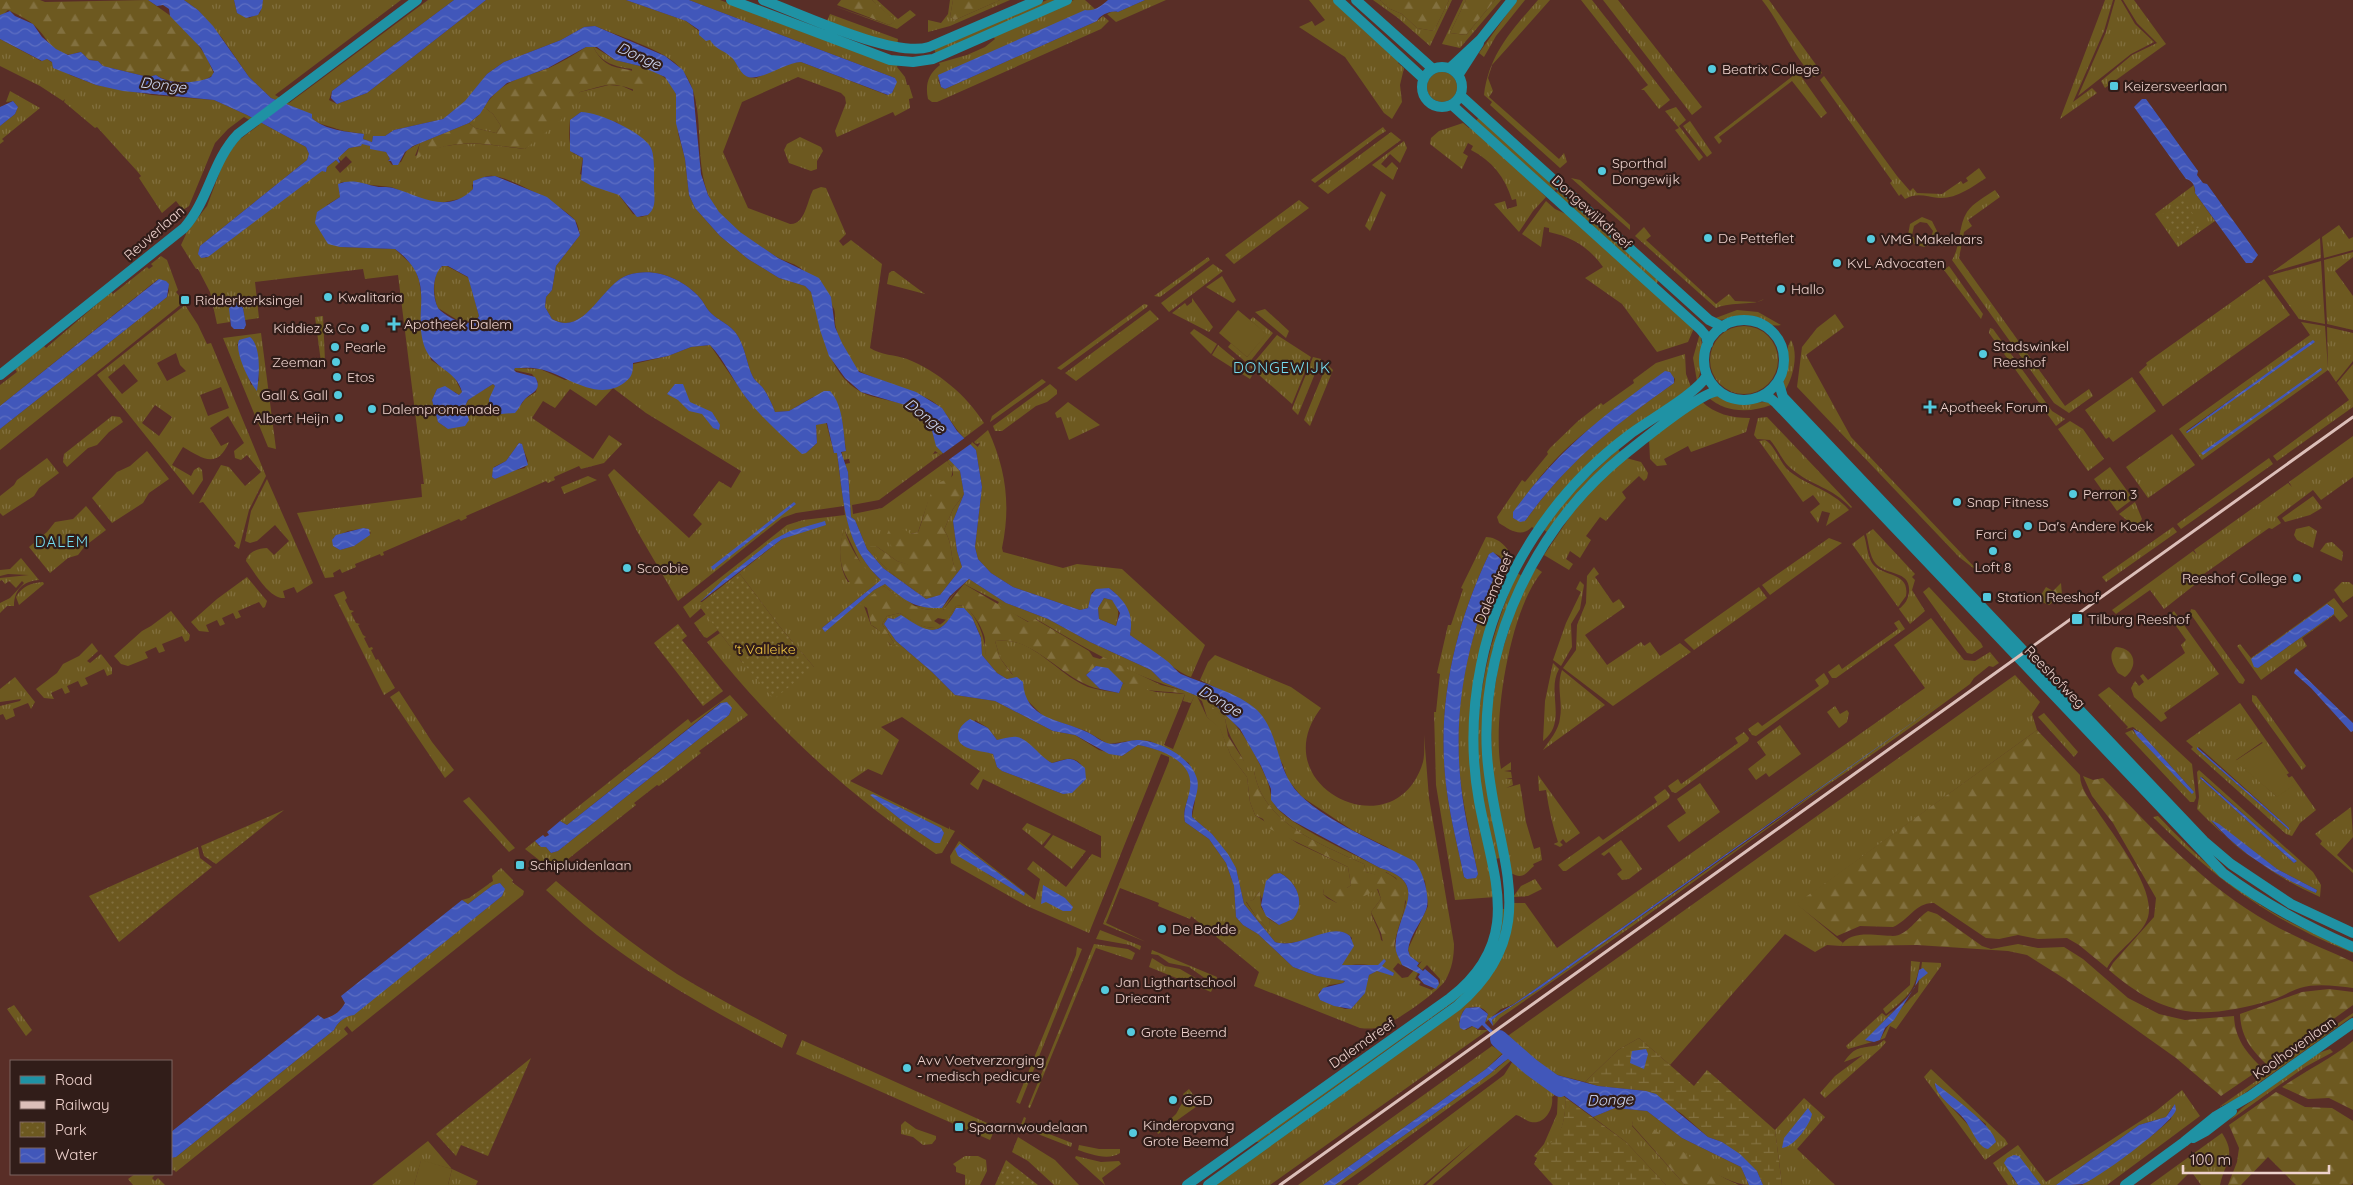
<svg xmlns="http://www.w3.org/2000/svg" width="2353" height="1185" viewBox="0 0 2353 1185" font-family="Quicksand,sans-serif">
<defs>
<pattern id="grass-tufts" width="24" height="20" patternUnits="userSpaceOnUse" patternTransform="scale(1.25)"><rect width="24" height="20" fill="#6d5920"/><path d="M3 7l-1-3M5 7V3M7 7l1-3M15 17l-1-3M17 17v-4M19 17l1-3" fill="none" stroke="#82703f"/></pattern>
<pattern id="forest-firs" width="22" height="20" patternUnits="userSpaceOnUse" patternTransform="scale(1.25)"><rect width="22" height="20" fill="#6d5920"/><path d="M5 1l3.5 6h-7zM16 11l3.5 6h-7z" fill="#82703f"/></pattern>
<pattern id="wetland-marsh" width="20" height="14" patternUnits="userSpaceOnUse" patternTransform="scale(1.25)"><rect width="20" height="14" fill="#6d5920"/><path d="M1 5h8M5 5V1M11 12h8M15 12V8" fill="none" stroke="#82703f"/></pattern>
<pattern id="park-dots" width="8" height="8" patternUnits="userSpaceOnUse" patternTransform="scale(1.25)"><rect width="8" height="8" fill="#6d5920"/><path d="M2 2h.1M6 6h.1" fill="none" stroke="#82703f" stroke-width="1.8" stroke-linecap="round"/></pattern>
<pattern id="water-waves" width="16" height="10" patternUnits="userSpaceOnUse" patternTransform="scale(1.25)"><rect width="16" height="10" fill="#4157ba"/><path d="M0 5q4-4 8 0t8 0" fill="none" stroke="#5d6ec2"/></pattern>
</defs>
<rect width="100%" height="100%" fill="#592e27"/>
<path fill="url(#grass-tufts)" fill-rule="evenodd" d="M184,0h50l3,13 12,5 11,-5 3,-13h138l-126,95 14,8 139,-103h26l-122,91 -3,9 8,4 30,-11 119,-93h140l60,21 46,36 11,16 5,4 8,1 34,-15 11,-1 86,33 6,-3 2,-14 -206,-78h31l161,61 17,3 -1,3 8,10 2,8h2l4,13 -4,1 1,9 -15,8 -2,-4 -56,25 -2,-6 11,-28 -1,-6 -4,-4 -43,-16 -56,25 -19,50 25,56 42,16c15,1 17,-23 23,-34l8,-3 5,1 20,46 -7,7 4,5 8,-6 31,24 -12,84c10,7 26,7 37,11 32,13 59,36 77,64l-20,15c-12,-12 -17,-28 -32,-37 -14,-9 -70,-26 -76,-32 -9,-11 -16,-28 -20,-41 -2,-6 0,-13 -2,-19 -3,-8 -23,-31 -30,-38 -8,-8 -19,-9 -27,-14 -19,-11 -43,-27 -57,-43 -37,-44 -3,-117 -46,-152 -17,-14 -58,-27 -79,-36l-11,1 -23,13 -57,22 -17,12 -21,27 -23,18 -49,11 -9,6h-12l-1,6 -9,-3 1,-5 -20,-3 -26,-8 -15,-12 -32,-13 -22,-21 -27,-39 -24,-28z
M872,0h5l21,19 12,-9 6,5 -19,14 -63,-23 55,19 6,-4z
M950,0h3l-3,17 5,3 45,-20h10l-60,26 -22,6v-12l13,3 7,-9z
M1047,0h11l-122,54 -2,-5z
M1074,0h11l10,9 -157,71 3,7 4,2 152,-68 6,-5 6,5 -8,8 -164,73h-5l-4,-3c-3,-14 0,-25 12,-34l-1,-2 28,-8 18,-8 10,-8 -2,-3z
M1145,0h21l-50,22 -9,-8 6,-3 5,1z
M1309,0h25l66,60 -2,3 6,5 -4,17 2,17 -10,17 -8,-6 -39,-56 -46,-30 13,-6 3,5 10,-6z
M1373,0h7l8,8 14,6 15,14 17,3 15,-31h3l-22,46 -32,-28z
M1463,0h3l-16,33 16,2 29,-35h6l-41,48 -18,-4z
M1517,0h8l-29,36 -12,21 -5,-4z
M1538,0h12l-58,65 -4,13 5,13 -4,6 70,62 5,-6 3,9 -7,6 -70,-63 2,-3 -8,-7c5,-41 28,-65 54,-95z
M1581,0h11l78,100 -11,9 -15,-19h-3l7,-5z
M1603,0h15l84,107 -10,8z
M1762,0h7l53,73 -8,4c-22,-22 -33,-53 -52,-77z
M2105,0h8l-9,31 -31,71 19,-14 5,5 -37,26z
M2115,0h6l14,24 19,18 -23,12 -53,42 28,-64z
M2123,0h11l32,44 -61,44 -4,-7 31,-26 25,-12 -20,-20z
M830,14l68,25 -1,7 -70,-25z
M0,39l41,22 6,-2 23,16 26,10 56,10 62,5 33,15 59,32 3,7 -2,6 -107,86 -1,7 7,5 116,-88 4,2 1,-5 9,-7 3,3 -4,4 5,6 12,-11 -6,-6 -5,5 -3,-3 11,-10 12,-2v-3l10,3 -1,2 16,4 4,7 -2,1 4,5 9,-3 6,-12 13,-7 -5,13c42,-18 67,-12 110,-7l55,-57 29,-7 13,1 11,5 -1,-22c-16,-2 -32,-6 -39,-23l22,14 25,6 18,7 10,7 8,14 2,39 7,26 4,36 6,13 25,28 28,23 31,19 26,8 6,6c11,34 15,81 50,100 19,10 46,7 63,25 10,10 8,25 19,36l-2,2 -6,-4 -2,3 5,-1 2,2 -61,45 -27,5 1,9 29,-6 65,-47 6,8 -2,10 -23,23 -10,30 -7,2v32l-14,-5 -21,-15h-5c8,23 35,37 55,51l31,-25c-8,-14 -3,-28 -13,-42l9,-21 11,-15 -11,27 4,30 5,16 -22,28 -14,4 -43,-31 -16,-19 -12,-29 -4,-3 -3,-45 -3,-8 5,-1 -1,-4 -6,1 -1,-8 4,-1 -4,-30 -9,-26 -20,2 -24,14 -14,1c-3,-8 -7,-17 -12,-24 -3,-4 -8,-7 -10,-11 -6,-12 -7,-26 -14,-39 -7,-14 -20,-16 -30,-27 -4,-4 -5,-9 -9,-13 -18,-20 -46,-31 -72,-23 -26,9 -43,63 -76,44l-7,-12 1,-10 6,-7 4,-24 24,-31c-1,-5 -2,-11 -5,-15 -11,-13 -64,-43 -82,-44 -8,-1 -14,4 -21,9l1,4 -9,9 -24,5 -13,-2 -36,-14 -49,-5 -3,2 1,13 -13,8 13,42 55,2 19,18 5,13 12,80 22,15 9,17 -3,3 -4,-3 -18,-3 -5,11 6,22 10,7 20,-13 -3,-10 4,-7 24,-15 25,25 7,-10 11,-7 2,-10 -6,-8 -18,-4 1,-2 25,1 25,11 103,-24 23,-9 19,-2 37,54 50,50 9,4 11,-10 -1,-18 10,-3 8,31h3c6,44 7,93 44,127l-59,48 3,3 49,-41 11,-6 30,22 27,2 14,-17 -13,19c-30,1 -36,-7 -59,-24l-20,20 7,19 12,8 7,12 4,-2 -12,-19 5,-8 13,-3c27,17 37,24 56,-7l9,-1c14,16 19,29 21,50l27,20 -13,-17 -5,-17c37,-6 61,33 93,46 10,3 21,4 31,6l4,-10 33,9 29,2 -21,51 9,4 22,-55c38,17 55,48 72,86 4,10 3,20 10,28 17,20 78,46 103,60 65,18 -5,68 23,95l-2,2 -3,-2 -5,6 9,9 6,-1 6,-7 4,3 -3,6 6,3 -2,3 13,5 8,-7v-4l-13,-14 -5,5 -4,-4 4,-5 -3,2 -9,-7 -2,-7 20,-43 -3,-25 -38,-34 -35,-17 -50,-33 -14,-17 -5,-15 -36,-62 -47,-23 8,-18 7,-7 76,32 30,21c-60,78 75,145 102,54 2,-9 1,-18 1,-27l5,63 25,146c0,13 -2,25 -9,37 -10,13 -47,39 -62,45 -8,3 -15,3 -23,2l-106,-42 5,-14 -68,-56 -1,3 -32,-13 1,-3 -39,-15 -14,35 40,19 -43,-18 66,-163v-4l-8,-3 -72,179 -62,-27 -76,-43 -1,-7 9,-15 76,59 5,-21 -13,-10 6,-8 33,26 26,-33 9,4v-22l-118,-57 -5,11 -8,-6 10,-13 -78,-54 -21,10 18,13 -17,35 -14,-6 -18,12 99,48 1,-3v3l5,2 -13,22 -6,1c-88,-59 -164,-129 -229,-212l13,-9 22,29 72,5 -34,-40 -40,-53 -50,44 -7,-11 104,-82 16,-5 42,-5 -1,-9 -48,7 -14,5 -104,83 -41,-70 -29,-56 6,-6 75,69 13,-14 -9,-9 26,-34 12,7 10,-17 -95,-58 -33,-25 -17,18 -26,-17 -15,19 -12,-7 -11,17 61,41 16,-24 13,9 -18,19 -23,6 -2,-3 -25,11 1,3 -7,3 -2,-2 -80,35 1,2 -6,3 -2,-2 -76,33 1,3 -3,1 -1,-2 -25,10 1,3 -14,6 -2,-4 -7,4 1,4 -9,1 -28,-65 125,-16 -1,-13h3l-26,-209 -33,4 -2,-10 -108,13 4,36 -14,2 -2,-13 -7,-5 -6,4v16l-13,2 -7,-32 -12,-23h-2l-15,-24 6,-13 20,-26 18,-48 14,-18 20,-15 -15,-8 -16,12 -13,14 -26,63 -6,4 -7,-9 -14,12 -23,-35 2,-2 -4,-5 -40,-44 -2,1 -31,-26 1,-3 -2,2 -23,-15 -40,-20zM581,112l35,10 33,23 4,12 1,47 -6,11 -7,2 -8,-3 -14,-19 -39,-21 3,-16 -10,-5c-5,-11 -4,-21 -3,-33zM519,443h2l7,18 -3,7 -13,3 -17,8 -3,-3 2,-9 12,-6zM825,522l-43,17 -80,63h-2l79,-65zM366,528l5,5 -17,13 -14,4 -7,-4v-8l15,-7zM844,529l19,39 13,13 -28,1c-10,-16 -9,-35 -4,-53zM956,608l16,9 9,20 1,18 15,18 10,6 10,-1 9,21 18,18 42,14 22,13 28,-4 14,1 39,22 6,38 -3,16 20,17 24,34 8,36 31,38c27,8 61,-23 77,-4l-11,25 2,3c18,-3 34,-2 51,7l-1,2 -16,-4 -8,4 -6,20 -12,14h-6l-25,-9 -1,-8 10,-7 14,-2 2,-3 -28,-4 -24,-9 -35,-33 -15,-9 -7,-8 -2,-31 -8,-23 -17,-24 -24,-17c-3,-10 2,-20 5,-30 7,-31 -29,-43 -52,-47l-16,11 -23,-6 -24,-15 -22,-4 -58,-30 -40,-6 -23,-23 -36,-31 -12,-17 4,-6 6,1 7,-3c26,16 38,24 55,-8zM1197,696l28,22c3,23 18,34 22,53h7c9,53 67,73 110,93l2,8 16,5 4,-5 10,6 10,24 -12,47 -13,-9c-1,-11 -8,-18 -10,-28l10,-13 -4,-10 -40,14 -10,-5 -4,-4 1,-5 23,-1 4,-3 -3,-18 -51,-24 -42,-28 -5,-13 -3,-25 -16,-21 -11,-28 -13,-11zM975,720l13,8 9,12c35,-5 29,9 55,23 11,-3 22,-9 30,3l-19,28 -61,-23 -5,-4 -4,-13c-11,-5 -20,-4 -31,-9zM871,795l70,33 -6,15 -30,-20zM960,844l65,49 -1,2 -35,-20zM1280,873c17,9 23,26 15,43l-16,9 -10,-6 1,13 -13,-14 -11,-16 7,-2 6,-8 3,7c5,-11 2,-24 18,-26z
M1427 87a15 15 0 1 1 30 0a15 15 0 1 1-30 0Z
M1798,72l29,41 -6,5 -29,-37 -73,56 3,4 -3,3 -5,-7z
M1824,76l73,100 13,15 3,-3 4,5 25,1 19,-13 2,3 5,-3 -2,-3 13,-10 7,10c-14,9 -30,21 -47,20 -13,-1 -21,-6 -34,1l-4,-5 -2,2 -9,-13 2,-2 -5,-7 -67,-94z
M10,91l30,17 -38,31 2,2 -4,3v-18l15,-12 3,-7 -5,-6 -7,1z
M484,107l9,7 8,12 -5,7 -21,-5 -6,-5 9,-7z
M1676,107l10,13 -7,6 24,31 -4,4 -24,-31 4,-2 -14,-17z
M1479,117l78,71 -3,3 -78,-70z
M1690,121l22,32 -5,4 -24,-31z
M1463,123l6,5 3,-2 74,71 -13,14 -14,21 -25,-28 11,-3 2,8 10,-3 -1,-7 -4,1c-7,-23 -20,-39 -41,-50l2,-4 -5,-3 -5,10 5,3 -6,13 -32,-25 1,-6 8,-7z
M1383,127l3,4 -8,5 -63,47 -4,-3z
M1391,132l10,8 -73,54 -10,-8z
M800,137l21,10 2,4 -6,10v8l-6,2 -22,-8 -5,-13 3,-6z
M1404,141l3,7 -7,15 -10,-9 -9,10 5,4 6,-6 6,6 -5,12 -21,-15z
M1571,178l9,2 50,45v5z
M2194,185l1,8 20,28 -37,26 -23,-33z
M1559,190l100,90 -3,4 -100,-91z
M1995,190l5,7 -32,23 4,6 -8,6 -5,26 106,148 24,-17 4,7 -24,17 -15,-10 -102,-143c9,-14 6,-34 15,-48 6,-9 19,-16 28,-22z
M1381,191l5,4 -16,36 -5,-5z
M1299,200l10,8 -75,56 -9,-9z
M1546,201l9,8 13,6 126,113 -6,14 -31,10 -35,-48 -37,-26 18,-11c-14,-20 -31,-30 -54,-35v-4l-5,-1 -3,20 -19,-13z
M1922,217l10,4 5,10 -3,11 -10,5 -10,-3 -6,-9 2,-11zM1920,222l7,1 6,8 -2,7 -8,5 -7,-2 -4,-6 2,-9z
M2339,225l10,14 4,-2v13l-29,8 -2,-21z
M1644,227l7,9 -5,4 70,64 13,-10 6,7 22,1 7,-3c-9,7 -32,2 -48,9l-81,-72z
M2320,238l1,20 -49,14z
M2353,252v5l-18,14 18,25v34l-26,-6 -3,-64z
M161,256l6,4 11,30 -2,2 8,10 -184,148v-21l167,-132 2,-6c-1,-7 -5,-9 -12,-11l-157,126v-21l17,-13 -2,-3 29,-23 2,2 65,-56 2,2 34,-27 2,2 4,-3 -2,-2z
M1208,257l2,3 -50,37 -6,-1z
M2321,261l4,63 -26,-5 -31,-43z
M1213,264l10,7 -54,41 -8,-9z
M445,265l24,13 10,38 -4,6 -16,-1 -21,-13c-5,-11 -7,-38 7,-43z
M1949,266l34,48 -2,5 -37,-49z
M892,271h2l31,23 -38,-10 2,-11z
M1222,276l14,24 -3,3 -27,-16z
M2264,279l26,36 -127,91 -24,-34 8,-7 -1,-2z
M1192,298l21,29 -4,5 -37,-19 13,-10 2,3 5,-4z
M1144,304l4,1 -1,2 -86,63 -4,-2z
M185,305l13,20 9,19 4,-1 55,133 -17,34 -10,39 -5,-3 2,-3 -33,-41 -4,1 22,-38 8,2 16,19 16,-14 -14,-17 -6,5 -6,-2 -1,-7 10,-8 -16,-27 -18,12 11,18 8,-4c-12,28 -27,16 -46,5l-11,18 19,11 3,-6 5,-3 3,3 1,10 -10,15 -96,-120zM176,353l4,12 6,6 -19,10 -10,-18zM124,364l14,17 -16,13 -14,-17zM221,387l8,21 -21,8 -8,-21zM155,405l17,12 -13,19 -17,-13z
M1265,309l24,22 -3,7 -31,-26z
M1150,310l9,9 -83,62 -11,-8z
M1737,310l21,2 23,13c-12,3 -20,-6 -32,-8 -12,-2 -24,5 -36,2z
M1835,314l9,13 -38,28 45,82 130,137 -22,-17 -162,-170 5,-40 15,-19z
M323,316l2,45 -4,1 -6,-45z
M1253,317l20,16 -25,31 -20,-17 3,-4 16,14 19,-23 -16,-14z
M2301,322l24,4 3,43 -1,-42 26,6v28l-17,21 -8,-12 -126,90 -23,-31 131,-94zM2313,341l1,1 -128,90v-1z
M1710 360a34 34 0 1 1 68 0a34 34 0 1 1-68 0Z
M1990,328l3,1 59,82 13,8 -9,7 -67,-93z
M1194,329l23,15 -6,10 -21,-21z
M261,333l15,116 -8,-2 -45,-109zM255,343l4,38 -8,4 -14,-41z
M1700,333c3,11 3,39 -3,48l-4,-23z
M1277,335l34,22 -19,47 -42,-37z
M1791,340c8,14 2,39 -7,52 -2,-12 1,-42 7,-52z
M1218,345l35,29 -3,5 -38,-24z
M1685,354l1,20 5,13 -63,45 -93,97 -3,-2c-11,11 -22,3 -33,-4l-2,-6 25,-37 3,2 23,-28 -1,-2 3,-4 28,-27 23,-18 2,2 31,-22 -1,-3 23,-17zM1670,373l5,6 -1,4c-62,44 -104,76 -149,138h-5l-7,-3c38,-70 93,-103 157,-145z
M1313,357l8,2 -23,56 -6,-6z
M1327,364l6,6 -23,56 -6,-6z
M2353,364v43l-76,54 -4,-5 76,-56 -12,-17z
M2132,377l24,34 -43,31 -4,-5 -3,2 -21,-29z
M1042,379l4,3 -56,40 2,-6z
M1050,384l7,6v4l-10,8 -11,4 -34,25h-7l-2,-5z
M1717,396l19,7 33,-1 2,3c-21,8 -46,8 -63,-8z
M1701,401c14,13 30,17 49,17l-4,14 -55,20 -3,-6 -24,13 3,6 -10,1 -7,-7 -1,-20z
M1068,402l32,23 -31,15 -8,-23 -4,1 -2,-5z
M112,416l8,1 3,5 -14,10 -12,13 -9,3 -21,19 -4,-5 1,-8z
M1767,417l77,81 8,9 -1,1c-19,-21 -39,-22 -58,-38 -11,-8 -14,-20 -23,-30l-13,-1 -3,-4 4,-17z
M2070,421l13,8 21,30 -16,12 -30,-42z
M988,430c18,39 23,75 14,118l1,4 60,16 14,-4 45,5 83,76 -14,32c-17,-6 -43,-30 -61,-42 4,-18 -6,-36 -21,-47l-17,4 -4,16 -8,2 -67,-23 -22,-14 -13,-14 -3,-12 7,-60 -6,-37 -6,-6 2,-2 6,5 2,-4 -4,1 -2,-2z
M2172,434l23,31 -47,33 -22,-31z
M2353,436v41l-32,23 -8,-10 -36,27 4,6 -9,6 -3,-1 -68,48 1,3 -38,30 -14,-19 -34,24 -4,-4 81,-59 4,4 -3,-5 94,-67 4,4 -3,-5z
M1765,440c9,4 15,23 24,31 20,16 40,17 60,39l-23,16 4,-13 -8,-2 -4,12 -8,-11 10,-8 -7,-9 -10,7 -44,-61z
M1618,449l2,3 -35,33 -38,47 -4,-3 24,-32z
M147,451l22,28 -20,14 -6,10 -31,20 -20,-25 25,-26 13,-6z
M47,458l12,15 -20,15 -5,8 -31,20 -3,-3v-17l14,-11 3,-5z
M1626,458l15,4 7,11 -1,5 -3,3 -5,-5 -17,16 4,6 -20,23 -6,-4 -14,19 5,4 -11,18 -10,-7 -4,8 7,5 -4,6 -25,-15 40,-59z
M2269,458l4,6 -92,65 -4,-5z
M2110,467l23,32 -16,12 -23,-32z
M588,476l9,4 -33,14 -3,-7z
M267,479l46,104 -16,10 -3,-6 -11,4 2,7c-15,2 -30,-25 -39,-37 1,-9 13,-13 21,-13l7,7 15,-14 -14,-16 -18,16 -7,2 -5,-2 6,-30z
M2313,496l9,12 -12,7 -25,7 -3,-4z
M2135,502l7,17 -3,5 -6,1 -14,-11z
M86,506l20,24 -21,16 -7,9 -10,3 -18,15 -21,-26 18,-15 8,-10 18,-3z
M2309,526l8,5 -4,17 -16,-8 -3,-5 2,-6z
M2173,527l4,5 -71,50 -4,-5z
M1873,529l42,45 -3,3 3,3 -3,10 13,21 -15,13 -11,-15c6,-5 9,-9 10,-17 2,-22 -22,-16 -33,-28 -7,-8 -7,-21 -10,-30z
M1864,535c3,9 3,20 8,28 11,15 38,8 34,33l-8,11 -46,-63z
M1486,537c12,0 24,11 26,23l-11,24 3,1 -32,134 23,178 -40,3 -19,-115 -2,-73h2l4,-38 -3,-1 11,-48h3l12,-36 -2,-1zM1494,553l6,3 2,4c-33,71 -51,147 -41,225 4,30 11,60 17,89l-11,5 -3,-2c-7,-34 -16,-67 -19,-102 -7,-77 11,-151 44,-221z
M1829,538l13,5 -72,52 -8,-10z
M2332,542l11,10 -1,9 -22,-10 6,-8z
M21,558l18,22c-16,1 -25,10 -25,26h-7l-7,7v-10l10,-5 14,-15 -2,-2 -6,7 -7,-7 -4,3 -3,-4 -2,1v-3l29,-3 -21,-1 -8,2v-6l10,-1z
M1594,567l5,7 -4,3 18,26 6,-4 6,8 -40,28 22,30 34,-23 3,4 6,-4 10,14 20,-13 11,9 -78,54 -50,-38 13,-18 1,-25 9,-22 1,-27z
M1536,568l6,4c-32,37 -50,149 -41,197l10,-7v8l-7,1 7,1 1,6 -7,1h7l1,6 -7,3 14,-4 6,38 8,27 6,-2 2,13 -9,4 1,2c-7,5 -10,15 -23,7l-19,-94 -1,-66 8,-52 19,-60z
M1517,573l5,3 -25,63 -11,146 14,73 -5,1c-5,-22 -10,-45 -14,-67 -11,-76 6,-149 36,-219z
M247,577l20,24 -2,6 -2,1 -4,-6 -21,9 3,6 -5,2 -3,-6 -11,5 3,6 -5,2 -3,-6 -11,5 3,7 -10,-1 -8,-9 26,-23z
M969,579l37,24 42,16 42,23 61,28 12,12 23,9c-52,-13 -104,-45 -150,-72l-7,3 -32,-17 2,-3 -35,-18z
M1580,581l4,4 -4,24 -9,15 1,23 -11,19 -8,-6 13,-37 15,-31 -5,-3z
M43,582l1,2 -25,21 -3,-8c6,-11 15,-14 27,-15z
M2342,582h7l4,3v11l-10,7 -9,-13z
M1759,587l8,11 -73,52 -10,-10z
M1929,587l52,56 2,4 -11,7 -5,-1 -44,-61z
M344,591l3,7 -2,2 5,10 4,1 -3,2 5,10 4,1 -2,1 5,10 3,2 -2,1 5,10 3,-1 1,2 -2,1 5,10 2,-1 17,29 -11,7 -50,-100z
M2334,598l14,18 -8,6 -6,-7 -32,23 5,8 -46,34 -24,-34 3,-2 11,14zM2328,604l6,6v4l-76,54 -6,-9z
M2191,609l4,1 48,67 2,3 -2,4 -4,-1 -49,-70z
M171,611l19,24 -1,5 -4,2 -3,-6 -20,8 3,7 -6,2 -3,-6 -11,5 3,6 -20,8 -7,-2 -7,-8 28,-25 9,-5z
M2174,611l45,63 -55,39 3,5 -6,4 -27,-25 -3,-9 4,-7 4,5 5,-4 -4,-6 3,-2 5,6 37,-27 -4,-8 5,-5 -17,-24z
M706,614l12,16 -11,8 -3,-1 -10,-14z
M1931,618l33,42 11,1 15,-9 9,11 -6,4 -4,-1 -15,12 -4,6c-46,34 -93,68 -141,100l-198,143 -131,91 -7,8 -1,-6 6,-5 41,-26 254,-180 32,-25 -311,220 -13,5 -16,14 3,-9c-6,-9 -17,-9 -25,-3l-4,11 7,8 7,-4 5,4h10l-218,155h-59l260,-187c32,-32 34,-53 42,-95h12l32,45 368,-260 -31,-43z
M1899,620l6,9 -69,49h-4l-4,-6 11,-8 3,5 56,-40 -4,-6z
M92,643l6,8 -11,10 3,2 11,-9 11,14v6l-5,2 -3,-7 -19,9 3,6 -7,3 -3,-6 -11,5 3,6 -5,2 -3,-6 -11,5 3,6 -10,-1 -8,-9 21,-16 6,-9 16,-8z
M1553,663l6,6c-13,23 9,53 -16,72l2,-40z
M1562,670l43,35 -62,45c6,-9 16,-20 17,-32 3,-17 -4,-31 2,-48z
M1824,673l5,8 -1,3 -72,52 -4,-1 -4,-6 10,-7 4,4 57,-40 -4,-6z
M2015,675l25,27 -8,12 5,16 -240,174 46,39 -2,3 -14,-1 -12,7 -30,-18 -115,131 -31,-27 -21,12 -33,32 -39,-10 -6,6 26,20c-1,17 -2,35 -16,48 -4,3 -9,5 -13,10h-3l10,-12 13,-30 1,-22 -6,5c2,11 -7,28 -21,25 -5,-1 -10,-6 -15,-7l-84,70h-6l49,-44 -52,44h-66l147,-110 12,-19 -20,18 -155,111h-6l156,-112 23,-19 -12,-14z
M15,677l20,25 -4,7 -3,-6 -15,6 2,7 -9,4 -3,-6 -3,1v-9l20,-5 1,-2 -21,3v-13z
M2109,687l83,77 4,34 -2,4h-4l-65,-69 7,-3 62,62 -53,-59 -8,-6 -7,2 2,-2 -30,-32z
M399,691l33,51 22,28 -9,8 -55,-81z
M730,695l18,20 -49,36 2,2 -42,33 -2,-1 -23,18 2,2 -83,66 -28,-22 10,-8 4,5 7,1 5,6 7,-2 171,-136 3,-7 -12,-5 -153,122 -7,-4 128,-102 3,4z
M2252,695l4,1 50,70 -4,4 -50,-69z
M2240,703l49,70 -3,2 -24,-33 -26,18 40,36 16,-11 -4,-7 4,-2 24,34 -16,13 -8,13 -6,-2 -95,-85 2,-2 -7,-6zM2199,747l90,81v2l-92,-81z
M1835,706l5,8 7,-4 2,3 -2,9 -8,6 -12,-16z
M2044,713l34,39 -4,5 -36,-40z
M1780,725l21,29 -32,23 -3,-4 -10,7 -8,-11 18,-14 -9,-13z
M1744,732l5,6 -1,3 -72,52 -4,-1 -4,-6 10,-7 3,5 57,-41 -3,-5z
M2199,770l114,102 8,13 -1,12c-49,-22 -85,-49 -123,-88l2,-12 -2,-25zM2202,777l94,84v1l-2,1 -94,-85zM2211,820l66,49 40,21 -1,3c-35,-15 -82,-42 -105,-73z
M1538,775l42,58 -14,10 -3,-4 -3,3 3,3 -3,2 -6,-3 4,-2c-5,-15 -9,-32 -12,-52l-7,1z
M1700,783l20,29 -41,30 -12,-16 19,-13 -9,-14z
M1665,789l5,6 -1,3 -103,73h-3l-5,-6 41,-29 4,4 54,-38 -3,-5z
M469,797l46,51 -6,4 -46,-51z
M2351,807l2,30 -16,18 16,15v3l-33,-29 2,-3 -7,-7z
M2158,816c42,44 87,85 142,111 17,8 35,15 53,23v3c-83,-33 -137,-73 -200,-136z
M1027,823l24,11 -9,11 -20,-16z
M1053,835l33,16 -14,18 -28,-22z
M1621,840l21,29 -13,10 -7,1 -5,-6 5,-4 -13,-18 -5,4 -3,-2z
M501,868l12,12 -1,2 12,9 -1,4 -171,137 -5,-6 -3,3 4,5 -172,138 -2,-2 -3,1v-13l5,-1 158,-127c4,-8 11,-14 20,-16l148,-118 2,-8 -4,-5 -7,2 -25,19 -6,-4 7,-2 24,-17 -1,-5z
M1535,879l7,10 -14,7 -15,1 8,-11z
M556,881c39,33 78,65 121,93 36,22 73,41 110,61l-5,13c-64,-34 -127,-69 -185,-113 -18,-14 -34,-30 -51,-45z
M1501,909h6l-8,38 -33,46 -207,149h-3l-1,-2 217,-158z
M1100,930l41,16 -1,4 -10,-5 -34,-6z
M1094,944l34,5 7,4 -3,7 -36,-12 -66,160 -2,-1z
M1077,947l5,2 -62,155 -4,-2 60,-147z
M1152,950l65,27 -1,4 -10,-2 -17,-12 -20,-4 -11,-8 -7,-1z
M1152,958l13,8 15,3 24,14 10,2 -3,7 -62,-25z
M1911,961l9,1c-4,28 -12,35 -34,52l-3,-5 27,-24z
M1922,962l19,1v3l-45,63 -6,-3 -5,12 -5,2c9,-17 21,-35 38,-48l1,-12 5,-5v-5h-3z
M14,1005l18,25 -6,6 -19,-27z
M1894,1010l-28,31 6,1 -24,7 -2,-3 36,-33 4,3z
M2353,1013v3l-118,84 -16,7z
M802,1040l194,87 -6,13 -194,-86z
M1884,1040l2,2 -5,6 -56,50 -5,-5 15,-17 28,-21 -19,7c12,-17 16,-13 34,-17z
M1492,1046l9,5 3,-5 1,5 -19,18 -163,116h-25z
M2330,1049l3,3 -28,15 -76,54 13,-13 74,-54z
M1931,1069l74,70 3,5 -23,16 -61,-83zM1934,1084l52,40 -4,22 -11,-18 -31,-33z
M1189,1089l11,15 -42,30 -1,-2 19,-18 9,-16 -2,-4z
M2182,1090l18,26 -93,69h-25l72,-51 17,-15 2,-13 -7,11 -27,8 -83,60h-15l-7,-8h-22l6,8h-10l-15,-22 25,-18 28,37 110,-71z
M1804,1098l21,19 -28,32 38,36h-53l-7,-55z
M1615,1108l32,3 35,27 59,29 8,18c-27,0 -90,-48 -116,-64l-1,5 53,59h-19l-40,-43 -33,-25z
M1024,1117l2,1 -2,6 48,19 -1,4 -51,-20z
M905,1121l11,8 20,7v3l-4,5 -9,1 -10,-8 -12,-3v-9z
M2222,1133c15,23 3,29 -2,52h-19l-10,-14 -14,14h-27z
M1018,1137l37,23 24,25h-25l-26,-24 -16,-9z
M428,1141l24,28 26,12 -2,4h-28l4,-16 -31,-8 -7,24h-42z
M1079,1145l20,4h21v4c-12,8 -30,1 -42,-3z
M965,1156h13l8,4 1,11 -7,14h-15v-10l-9,-3v-5l-3,-3z
M1076,1156l25,6 18,-1 2,3 -19,14 3,7 -30,-27z
M135,1174h19l1,1 -3,3 3,3 3,-3 7,7h-32l-5,-6z"/>
<path fill="url(#forest-firs)" d="M0,0h40l5,2 103,-2 27,19 16,16 15,21 8,18c-12,12 -46,10 -58,1l-8,2 -45,-11 -5,-5 -9,-1 -8,-8c-5,0 -10,4 -15,2 -16,-4 -20,-18 -31,-28 -7,-7 -19,-12 -27,-16l-5,5h-3z
M841,0h31l24,21 -7,4 -52,-20z
M953,0h47l-45,20 -5,-3z
M1380,0h69l-15,31 -17,-3 -15,-14 -14,-6z
M1466,0h29l-29,35 -16,-2z
M593,46c3,8 11,17 19,20 13,5 29,1 33,19l-4,5c-8,1 -12,-3 -20,-4 -13,-4 -28,3 -41,6l-19,28 -36,29c-41,-5 -73,-13 -109,10l4,-16 49,-20 6,5 21,5 5,-7 -8,-12 -9,-7c19,-28 36,-28 65,-39 13,-6 25,-13 37,-21z
M949,459l11,12 4,23 -11,15 -9,21c10,14 5,28 13,42l-18,22 -13,3c-21,-14 -45,-27 -56,-51h6l21,15 13,4 -16,-14 -8,-15 4,-8 15,2 6,4 7,-2c6,-13 10,-42 21,-49 5,-4 10,-2 14,-8v-6l-6,-8z
M844,528c6,21 17,38 33,53l-17,14c-20,-21 -24,-38 -16,-67z
M2061,583l1,12 -13,10 -7,-3 -1,-7 5,-8 7,4z
M964,584l64,38 7,-3 54,32 4,6 7,2 3,-2 58,28 25,6 17,8 22,19 3,18 18,28 1,7h7c9,53 67,73 110,93l2,8 16,4 3,-4c38,18 11,48 9,77l-10,-2 -3,-14 -10,-21 10,-13 -3,-10 -35,18 -20,-13 1,-5 5,-4 18,3 4,-3 -3,-18 -80,-39 -5,-9 -8,-4 -5,-13 -3,-25 -16,-21 -11,-27 -13,-12 -5,-16 -7,-6 -4,8 -8,-2 2,-7c-20,-4 -43,-1 -62,-11 -9,-5 -17,-12 -27,-17l-10,9 14,14c-37,-7 -65,-54 -105,-48l5,17 13,18c-9,1 -23,-13 -27,-21 -2,-6 0,-14 -2,-20 -4,-12 -11,-21 -20,-30l-8,1 -9,14 -9,-2 -4,3 8,5c-19,5 -26,-3 -42,-13l-13,3 -5,8 12,19 7,5c-17,-1 -16,-17 -30,-23l-4,-17 -7,-4 24,-18c22,16 30,25 59,24z
M1104,598l8,2c9,9 6,15 4,26l-17,-7 -1,-11z
M2116,647c19,1 23,19 9,30l-7,-4c-5,-8 -11,-19 -2,-26z
M2037,730l43,45c0,14 11,26 18,37 16,24 58,77 50,105 -5,18 -32,34 -41,51l-28,-23 -12,-7 -29,1 -20,-4 -19,4 -13,-1 -52,-35c-18,-1 -25,17 -41,24l-33,-1 -23,10 -41,-32z
M2083,776l10,4 10,-2c51,52 102,109 167,145 26,15 55,26 83,39v26c-16,-2 -37,-5 -53,0 -10,3 -18,9 -28,12 -70,20 -106,19 -163,-30l4,-7 41,-46 2,-19 -43,-75 -21,-27z
M1260,891l1,16 8,12 2,14 -14,-15 -11,-17 7,-1z
M1928,911l9,3 45,32 9,3 27,-5 20,4 26,-1 19,12 45,39 31,16 26,6 49,-4c1,23 12,36 28,52l-41,28 -45,-38 -111,-79 -38,-24 -19,-4 -91,-6 -76,1c9,-17 37,-10 52,-10 14,0 24,-18 35,-25z
M2329,989l24,3v13l-85,61c-16,-16 -27,-28 -28,-52l62,-22z
M2353,1041v69l-24,-12 -21,1 -26,-12c23,-16 49,-28 71,-46z
M2276,1092l29,15 27,1 21,13v62l-2,2h-55l-28,-28 -27,28h-13l9,-23 2,-14 -10,-23z
M1643,1120c30,25 60,49 96,65h-54l-53,-60 1,-4z"/>
<path fill="url(#wetland-marsh)" d="M1639,1038l55,48 13,-16 68,60 7,55h-19l-6,-14 -35,-29 -14,-5 -26,-23 -36,-23 -48,-5 -13,-4 33,-32z
M1566,1098l60,44 40,43h-113l-19,-21 3,-6 -3,-2c5,-1 5,-4 9,-7 21,-15 21,-27 23,-51z"/>
<path fill="url(#park-dots)" d="M2183,199l18,27 -21,15 -19,-26z
M740,574l40,53 34,40 -40,32 -32,-37 -42,-55z
M678,624l9,12 -5,4 41,51 -20,15 -49,-63z
M284,810l-68,54 -12,-8 -3,-10z
M198,847l2,11 12,9 -93,75 -30,-46z
M531,1058l-43,98 -27,-11 -5,11 -20,-22z
M1006,1160l32,25h-43z"/>
<path fill="#6d5920" d="M1238,310l29,24 -20,23 -28,-24z
M2264,742l30,43 -17,12 -42,-36z
M421,1160l31,9 -4,16h-34z"/>
<path fill="url(#water-waves)" fill-rule="evenodd" d="M148,0h36l14,10 15,16 36,51 22,21 41,16v4c12,12 36,14 52,16l-1,5 9,3 1,-6h12l9,-6 49,-11 22,-18 22,-27 17,-12 57,-22 23,-13 11,-1 70,30 18,14 10,20 8,84 7,21 11,17 21,20 38,26 41,20 12,19 4,30 7,16 17,29 57,20 26,16 15,23 19,19 6,37 -7,60 3,12 13,14 22,14 67,23 8,-2 3,-13 5,-6 13,-1c18,14 25,26 21,47 12,9 26,17 37,26 5,4 9,10 14,13 25,11 56,18 76,36 20,20 19,49 33,72 19,33 90,61 124,79 9,9 17,38 12,49 -5,13 -16,25 -18,40l2,6 9,7 -2,3 6,5 2,-2 13,11 1,4 -3,5 -12,-5 -6,-7 2,-3 -18,-9c-1,-4 -5,-9 -6,-14 -5,-33 40,-67 -16,-83l-87,-47 -15,-12 -7,-9v-11l-10,-23 -21,-37 -28,-27 -49,-20 -12,-12 -61,-28 -42,-23 -42,-16 -37,-24 -19,17 -8,12c-28,1 -36,-7 -57,-24l-11,6 -49,42 -3,-4 59,-48c-39,-37 -37,-81 -44,-127h-3l-7,-30 -11,2 1,18 -11,10 -4,1c-19,-17 -39,-35 -55,-55 -13,-17 -22,-38 -37,-54l-19,2 -23,9 -35,7c0,10 -1,14 -9,20 -28,20 -58,-9 -85,-14 -8,-2 -16,-1 -24,-1l-1,2 2,2 19,5c8,13 -3,15 -10,22 -4,4 -6,10 -10,14l-14,1 -11,-5 -1,-10 6,-13 -2,-2 -25,16 -3,6 4,14 -4,6 -17,3 -10,-7 -6,-22 5,-11 8,-3 14,9 3,-3c-5,-21 -29,-24 -37,-44 -14,-38 14,-66 -30,-99l-55,-2 -12,-3 -13,-21 2,-11 23,-15 -2,-13c12,-5 21,-2 36,2 6,2 13,0 19,2 28,8 54,27 80,1v-8l11,-4 11,-1 52,21 28,23 5,15 -24,31 -4,24 -6,7 -1,10 7,12c33,19 50,-36 76,-44 26,-8 54,3 72,23 4,4 5,9 9,13 10,11 23,13 30,27 7,13 8,27 14,39 2,4 7,7 10,11 5,7 9,16 12,24l14,-1 35,-20h6c14,15 13,42 16,60l-5,1 7,20 3,45 4,3 12,29 16,19 43,31 14,-4 22,-28 -5,-16 -4,-30 11,-27 -4,-23 -24,-25 -5,-19 -8,-12 -18,-10 -44,-13 -16,-14 -16,-22 -9,-26 -9,-38 -6,-6 -26,-8 -31,-19 -28,-23 -25,-28 -6,-13 -4,-36 -9,-36v-29l-11,-17 -25,-11 -25,-6 -18,-13h-11l-38,21 -41,15 -17,15 -10,16 -11,9 -56,23 -8,6 -7,13h-5l-2,-4h-3l2,-2 -4,-7 -16,-3v-3l-8,-2 -1,2 -12,2 -11,10 2,4 -1,1 -3,-3 -9,7 -1,5 -4,-1 -114,86 -7,1 -3,-4 2,-8 107,-86 2,-6 -3,-7 -59,-32 -33,-15 -91,-9 -27,-6 -43,-17 -1,-6 -5,-3 -5,2 -42,-22v-24l10,-4 5,5 18,8 9,13 14,12 12,6 13,-3 8,8 9,1 5,5 45,11 8,-2c12,10 40,9 55,2l3,-5 -13,-24 -31,-32 -1,-7 -6,-4 -6,1zM442,266h6l20,11 11,39 -3,5c-11,6 -30,-4 -38,-13 -6,-12 -6,-32 4,-42zM1104,598l8,2 8,13 -4,13 -17,-7 -1,-11z
M234,0h29l-1,8 -4,7 -12,3 -9,-5z
M454,0h32l-119,93 -30,11 -6,-6 1,-7z
M626,0h63l206,78 2,4 -5,11 -4,2 -87,-33c-17,1 -43,21 -55,14 -7,-4 -9,-14 -15,-19 -7,-7 -15,-7 -21,-17l-4,1 -7,-6v-5l-13,-9z
M1108,0h37l-27,12c-7,-2 -18,3 -21,9l-152,68 -4,-2 -3,-12 147,-65c10,2 17,-5 23,-10z
M2142,99h4l52,72 -1,4 6,8 4,1 51,71 -6,8h-6l-51,-70c1,-6 -3,-13 -9,-14l-52,-72z
M13,101l5,6 -3,7 -15,12v-19z
M581,112c18,0 63,21 70,36 4,8 3,29 3,39 0,10 3,20 -6,28l-11,2 -18,-22 -27,-9 -11,-6 2,-22 -13,-7v-31z
M159,279l7,2 3,3 -2,13 -167,132v-23z
M236,302l7,6 3,17 -2,4h-10l-3,-3 -2,-18z
M250,337c12,10 9,40 7,54 -8,-9 -23,-40 -18,-51z
M2313,340l2,2 -128,91 -1,-1z
M2321,368l1,2 -119,85 -2,-2z
M1665,371l5,1 4,6v5c-60,43 -105,77 -149,138l-5,1 -7,-4v-6c46,-63 89,-96 152,-141z
M675,384h8l7,18 22,10 8,13 -1,5 -6,-2 -11,-14 -13,-3 -11,-11 -11,-6z
M519,443l3,1 6,21 -33,14 -3,-2 1,-9 13,-7z
M794,502l2,2 -83,66 -2,-3z
M825,521l1,4 -44,14 -82,63 23,-22 50,-40 17,-9z
M363,528l6,1 1,6 -16,11 -14,4 -7,-4 -1,-6 4,-5z
M1493,552l9,8c-33,71 -50,146 -41,225 3,30 11,60 17,89l-2,4 -9,1 -3,-2c-7,-34 -16,-67 -19,-102 -7,-77 11,-151 44,-221z
M2327,604l7,5v5l-76,54 -4,-1 -3,-8z
M956,608h8l8,9 9,21 1,17 15,18 10,6 10,-2 6,5c2,38 37,37 64,50 7,3 13,9 20,11 9,3 21,-3 30,-3 21,0 52,16 59,36 6,13 -5,28 -4,41l20,17 16,20 8,14 8,36 31,38c26,8 56,-22 75,-6l4,10 -12,19h36l6,-6 2,2 -4,5 12,7 -1,3 -16,-5 -8,4 -4,18 -14,16 -17,-3 -14,-6 -2,-5 5,-7 20,-5 2,-2 -28,-5 -24,-9 -35,-33 -15,-9 -7,-8 -2,-31 -8,-23 -17,-24 -24,-17c-3,-12 4,-23 5,-34 4,-28 -31,-39 -52,-43l-16,11 -13,-2 -34,-19 -22,-4 -58,-30 -40,-6 -23,-23 -36,-31 -12,-17 4,-6 6,1 7,-4c26,17 38,25 55,-7z
M1096,666l12,2 15,15 -4,10 -19,-4 -14,-14z
M2296,668l57,55v8l-2,1 -40,-44 -17,-15z
M1947,698l-408,291 -41,26 -6,5 1,6 -5,-7 26,-15z
M727,702l5,6 -3,7 -171,136 -7,2 -5,-6h-5l-6,-6 8,-6 2,2 4,-2 -2,-3 13,-11 7,4 154,-122z
M970,719l18,9 9,12c6,-1 14,-4 20,-3 12,2 23,20 35,26 18,-4 18,-8 33,5l1,11 -14,14 -9,1 -61,-23 -5,-4 -4,-13c-11,-4 -36,-3 -35,-19 1,-8 6,-12 12,-16z
M2133,729l8,4 53,59 -2,2 -55,-58z
M2197,747l92,81v2l-92,-81z
M2201,777l96,84 -3,2 -94,-85z
M873,794l68,34 3,5 -4,10h-5l-30,-20 -35,-28z
M2211,820l8,4 58,45 40,21 -1,3c-39,-17 -77,-40 -105,-73z
M960,844l65,49 -1,3 -66,-40 -3,-7z
M1280,873c17,9 26,30 13,46l-14,6 -13,-9 -5,-11 5,-24 8,-7z
M500,883l5,6 -3,7 -148,119c-9,1 -16,7 -20,15l-158,127 -5,1v-26l147,-117 6,4c10,-3 16,-7 21,-16l-4,-7 121,-96 6,4 25,-19z
M1043,885l22,13 8,9 -2,4h-8l-17,-9 -5,2z
M1923,968l5,5 -9,7 -25,40 -9,8 -5,12 -6,2 -9,-2 42,-42 8,-11 4,-17z
M1479,1007l9,7 -3,9 17,17 16,11c-8,7 -18,13 -27,22l-156,112h-12l163,-116 17,-15 1,-8 -22,-21 -4,4 -6,-3 -8,4 -4,-2c-2,-7 2,-16 6,-20z
M1646,1049l2,5 -4,15 -14,-6 2,-12z
M1546,1072l52,14 48,5 10,3 52,43 14,5 18,12 17,17 6,14h-14l-8,-18 -59,-29 -35,-27 -32,-3 -22,9 -53,-39z
M1935,1083c15,12 58,42 61,59l-8,7c-10,-1 -17,-22 -24,-30 -8,-10 -29,-23 -29,-36z
M2175,1104l1,6c-5,15 -76,67 -93,74 -7,1 -19,1 -27,1l83,-60 27,-8z
M1808,1108l4,6c-2,11 -18,33 -30,34l2,-10z
M2014,1155l5,1 22,29h-23l-14,-22 3,-5z"/>
<path fill="#592e27" d="M966,437l6,6 -25,18 -6,-6z"/>
<g fill="none" stroke-linecap="round" stroke-linejoin="round">
<path stroke="#4157ba" stroke-width="18" d="M1499,1039l32,28 29,21"/>
<path stroke="#1f92a4" stroke-width="10" d="M731,0l159,60 23,2 20,-3 134,-59
M763,0c38,14 130,58 166,47l109,-47
M1338,0l86,79
M1356,0l77,69
M1422 87a20 20 0 1 1 40 0a20 20 0 1 1-40 0Z
M1450,68l30,-28 32,-40
M1459,74l20,-31
M1461,96l248,224 14,7
M1452,105l248,224 6,7 2,8
M1704 360a40 40 0 1 1 80 0a40 40 0 1 1-80 0Z
M0,375l184,-147c25,-28 28,-67 54,-94l179,-134
M1778,381l5,16 421,444 27,23 60,40 62,29
M1761,396l9,2 6,5 447,470c41,31 83,53 130,74
M2193,1138l13,-7 26,-20
M1187,1185l263,-187c75,-58 43,-120 29,-197 -8,-44 -7,-92 2,-136 18,-91 74,-175 148,-230 18,-14 69,-42 78,-60
M1208,1185l249,-179c92,-79 36,-152 30,-252 -7,-114 50,-229 138,-300 18,-14 74,-61 93,-63
M2125,1185l59,-43 32,-26 34,-20 103,-73"/>
<path stroke="#dcbfb9" stroke-width="3" d="M1280,1185l1073,-768"/>
</g>
<g fill="#54cade" stroke="#311d19" stroke-width="2">
<circle cx="1712" cy="69" r="5"/>
<rect x="2109" y="81" width="10" height="10" rx="2.5"/>
<circle cx="1602" cy="171" r="5"/>
<circle cx="1708" cy="238" r="5"/>
<circle cx="1871" cy="239" r="5"/>
<circle cx="1837" cy="263" r="5"/>
<circle cx="1781" cy="289" r="5"/>
<circle cx="328" cy="297" r="5"/>
<rect x="180" y="295" width="10" height="10" rx="2.5"/>
<path d="M391.5 316.5h5v5h5v5h-5v5h-5v-5h-5v-5h5z"/>
<circle cx="365" cy="328" r="5"/>
<circle cx="335" cy="347" r="5"/>
<circle cx="1983" cy="354" r="5"/>
<circle cx="336" cy="362" r="5"/>
<circle cx="337" cy="377" r="5"/>
<circle cx="338" cy="395" r="5"/>
<path d="M1927.5 399.5h5v5h5v5h-5v5h-5v-5h-5v-5h5z"/>
<circle cx="372" cy="409" r="5"/>
<circle cx="339" cy="418" r="5"/>
<circle cx="2073" cy="494" r="5"/>
<circle cx="1957" cy="502" r="5"/>
<circle cx="2028" cy="526" r="5"/>
<circle cx="2017" cy="534" r="5"/>
<circle cx="1993" cy="551" r="5"/>
<circle cx="627" cy="568" r="5"/>
<circle cx="2297" cy="578" r="5"/>
<rect x="1982" y="592" width="10" height="10" rx="2.5"/>
<rect x="2071" y="613" width="12" height="12" rx="2.5"/>
<rect x="515" y="860" width="10" height="10" rx="2.5"/>
<circle cx="1162" cy="929" r="5"/>
<circle cx="1105" cy="990" r="5"/>
<circle cx="1131" cy="1032" r="5"/>
<circle cx="907" cy="1068" r="5"/>
<circle cx="1173" cy="1100" r="5"/>
<rect x="954" y="1122" width="10" height="10" rx="2.5"/>
<circle cx="1133" cy="1133" r="5"/>
</g>
<g text-anchor="middle" stroke-width="4.5" stroke-linejoin="round" paint-order="stroke">
<g font-size="14" fill="#eed2cd" stroke="#311d19" text-anchor="start">
<text x="1722" y="74">Beatrix College</text>
<text x="2124" y="91">Keizersveerlaan</text>
<text x="1612" y="168">Sporthal<tspan x="1612" dy="16">Dongewijk</tspan></text>
<text x="1718" y="243">De Petteflet</text>
<text x="1881" y="244">VMG Makelaars</text>
<text x="1847" y="268">KvL Advocaten</text>
<text x="1791" y="294">Hallo</text>
<text x="338" y="302">Kwalitaria</text>
<text x="195" y="305">Ridderkerksingel</text>
<text x="404" y="329">Apotheek Dalem</text>
<text x="355" y="333" text-anchor="end">Kiddiez &amp; Co</text>
<text x="1993" y="351">Stadswinkel<tspan x="1993" dy="16">Reeshof</tspan></text>
<text x="345" y="352">Pearle</text>
<text x="326" y="367" text-anchor="end">Zeeman</text>
<text x="347" y="382">Etos</text>
<text x="328" y="400" text-anchor="end">Gall &amp; Gall</text>
<text x="1940" y="412">Apotheek Forum</text>
<text x="382" y="414">Dalempromenade</text>
<text x="329" y="423" text-anchor="end">Albert Heijn</text>
<text x="2083" y="499">Perron 3</text>
<text x="1967" y="507">Snap Fitness</text>
<text x="2038" y="531">Da's Andere Koek</text>
<text x="2007" y="539" text-anchor="end">Farci</text>
<text x="1993" y="572" text-anchor="middle">Loft 8</text>
<text x="637" y="573">Scoobie</text>
<text x="2287" y="583" text-anchor="end">Reeshof College</text>
<text x="1997" y="602">Station Reeshof</text>
<text x="2088" y="624">Tilburg Reeshof</text>
<text x="530" y="870">Schipluidenlaan</text>
<text x="1172" y="934">De Bodde</text>
<text x="1115" y="987">Jan Ligthartschool<tspan x="1115" dy="16">Driecant</tspan></text>
<text x="1141" y="1037">Grote Beemd</text>
<text x="917" y="1065">Avv Voetverzorging<tspan x="917" dy="16">- medisch pedicure</tspan></text>
<text x="1183" y="1105">GGD</text>
<text x="1143" y="1130">Kinderopvang<tspan x="1143" dy="16">Grote Beemd</tspan></text>
<text x="969" y="1132">Spaarnwoudelaan</text>
</g>
<g font-size="14" fill="#eed2cd" stroke="#311d19">
<text transform="translate(1592 212) rotate(42)" y="5">Dongewijkdreef</text>
<text transform="translate(154 233) rotate(-41)" y="5">Reuverlaan</text>
<text transform="translate(1494 588) rotate(-67)" y="5">Dalemdreef</text>
<text transform="translate(2055 677) rotate(46)" y="5">Reeshofweg</text>
<text transform="translate(1362 1043) rotate(-35)" y="5">Dalemdreef</text>
<text transform="translate(2294 1048) rotate(-35)" y="5">Koolhovenlaan</text>
</g>
<g font-size="14" fill="#f3c845" stroke="#311d19">
<text x="765" y="654">'t Valleike</text>
</g>
<g font-size="15" font-style="italic" fill="#cfd8f2" stroke="#311d19">
<text transform="translate(639 56) rotate(24)" y="5">Donge</text>
<text transform="translate(163 85) rotate(7)" y="5">Donge</text>
<text transform="translate(925 416) rotate(38)" y="5">Donge</text>
<text transform="translate(1220 701) rotate(30)" y="5">Donge</text>
<text transform="translate(1610 1100) rotate(-2)" y="5">Donge</text>
</g>
<g font-size="15" letter-spacing="1" fill="#75ddf0" stroke="#311d19">
<text x="1282" y="373">DONGEWIJK</text>
<text x="62" y="547">DALEM</text>
</g>
</g>
<rect x="10" y="1060" width="162" height="115" fill="#311d19" stroke="#7d6561"/>
<rect x="20" y="1076" width="25" height="8" fill="#1f92a4" stroke="#7d6561"/>
<text x="55" y="1085" font-size="15" fill="#eed2cd">Road</text>
<rect x="20" y="1101" width="25" height="8" fill="#dcbfb9" stroke="#7d6561"/>
<text x="55" y="1110" font-size="15" fill="#eed2cd">Railway</text>
<rect x="20" y="1122" width="25" height="15" fill="url(#park-dots)" stroke="#7d6561"/>
<text x="55" y="1135" font-size="15" fill="#eed2cd">Park</text>
<rect x="20" y="1148" width="25" height="15" fill="url(#water-waves)" stroke="#7d6561"/>
<text x="55" y="1160" font-size="15" fill="#eed2cd">Water</text>
<path d="M2183 1165v8h146v-8" fill="none" stroke="#eed2cd" stroke-width="2.5"/>
<text x="2190" y="1165" font-size="15" fill="#eed2cd" stroke="#311d19" stroke-width="4" paint-order="stroke">100 m</text>
</svg>
